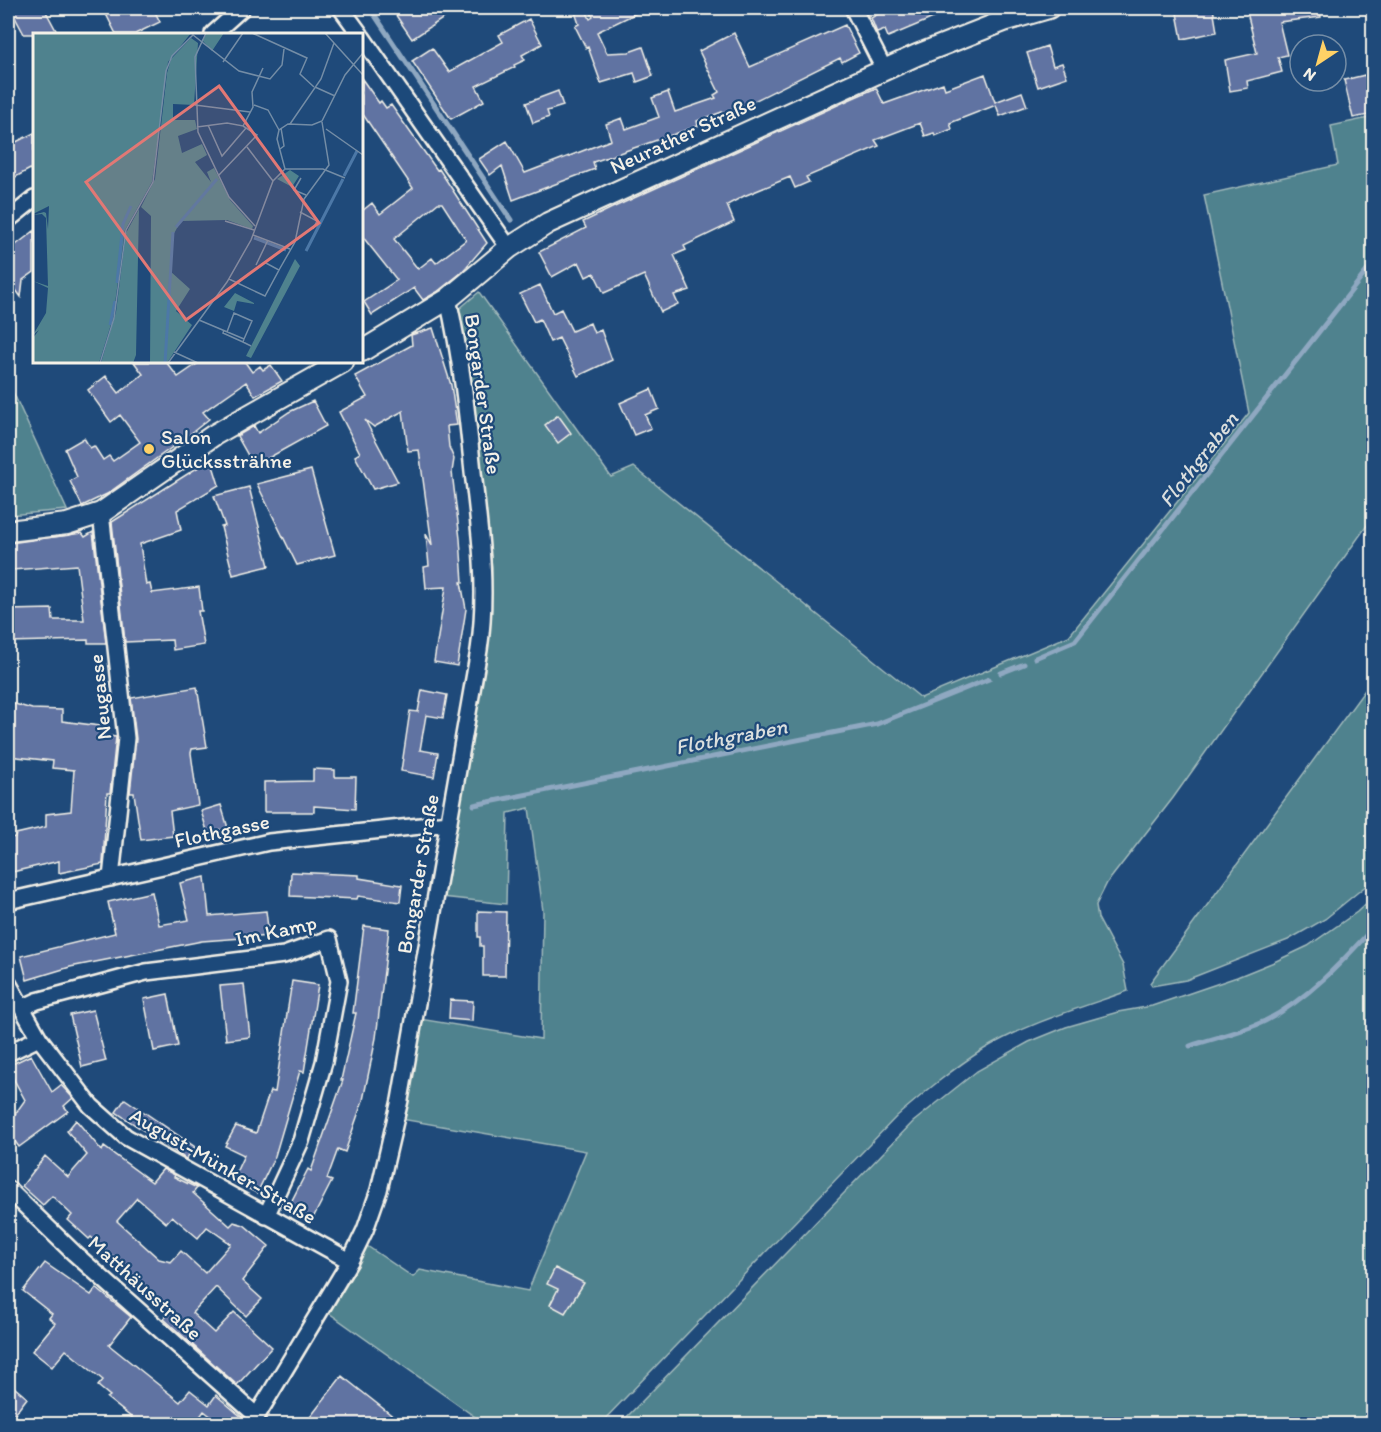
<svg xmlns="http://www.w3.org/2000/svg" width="1381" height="1432" viewBox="0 0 1381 1432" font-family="Itim,sans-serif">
<rect width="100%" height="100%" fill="#1f4a7a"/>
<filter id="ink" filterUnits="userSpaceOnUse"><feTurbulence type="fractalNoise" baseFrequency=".0167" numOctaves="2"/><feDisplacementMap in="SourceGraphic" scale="12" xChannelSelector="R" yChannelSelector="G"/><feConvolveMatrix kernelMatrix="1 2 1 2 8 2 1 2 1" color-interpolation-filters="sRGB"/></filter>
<g filter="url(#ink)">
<path fill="#4f828e" stroke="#a2babb" stroke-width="1.5" d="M1373,117v400l-200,281 -66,85 -11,22 2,13 25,47 5,26c-48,17 -100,32 -144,58 -32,20 -59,43 -87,67l-297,308h-115l-156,-111 38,-67 46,31 7,-7 108,21 58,-140 -185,-32 19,-100 121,20 2,-128 -14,-103 -21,5 -2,91 -64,-7 48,-274 2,-56 -33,-258 20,-17 132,185 23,-10 287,231 148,-62 180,-223 -45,-218 134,-30 -7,-39z
M8,381l59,129 -59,5z
M1373,679v201l-48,39 -37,21 -102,40 -34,6 -2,-3z
M1373,897v527h-753l293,-302 64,-51 52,-29 37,-15 52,-15 34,-6 85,-29 37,-15 34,-16 49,-34z"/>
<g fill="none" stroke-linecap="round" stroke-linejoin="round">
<path stroke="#8fa8c1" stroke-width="5" d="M370,8l141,212
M1035,658l40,-17 299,-379
M1001,673l23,-9
M474,805l403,-81 112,-45
M1190,1046c24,-8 52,-14 75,-25 43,-22 76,-58 109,-94"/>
</g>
<path fill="#6173a2" stroke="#f4f1e8" stroke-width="1.5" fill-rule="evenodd" d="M10,8h34l14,26h-34z
M103,8h50l7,14 -25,12h-19z
M391,8h68l-47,31z
M585,8l5,11 3,-2 -4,-9h58l-50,24 10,21 22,-1 14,-5 10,29 -16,6 -3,-9 -33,10 -13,-36 -2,1 -11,-22 4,-2 -5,-15z
M887,8h70l-69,29 -3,-7 -8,3 -6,-15z
M1176,8h37l4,24 -35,7z
M1246,8h74l1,9 -42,5 8,33 -9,2 4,15 -35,9 1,7 -18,3 -5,-31 32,-7z
M529,19l13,25 -20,11 3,5 -11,5 1,2 -39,19 8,15 -33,18 -39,-58 20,-13 17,24 54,-30 -4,-7z
M845,25l14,28 -17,9 -2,-4 -116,58 -2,-4 -25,9 1,5 -105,36 2,7 -82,31 -11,-34 -12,9 -11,-16 28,-18 18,32 86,-33 -5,-16 16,-6 4,11 33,-12 -7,-19 16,-6 7,20 41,-14 -2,-3 5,-3 -20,-41 35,-18 16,34z
M1047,46l6,20 9,-3 5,14 -29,10 -11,-34z
M985,74l10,28 27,-10 5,14 -27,10 -4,-11 -46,18 2,6 -17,7 -1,-3 -9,3 -5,-13 -45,17 4,6 -73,31 3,5 -14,6 -5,-11 -46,19 -17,9 7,17 -50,24 2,4 -12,5 16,35 -16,5 4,9 -17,8 -17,-37 -40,18 -10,-20 -8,4 -7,-15 -27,15 -13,-25 47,-24 -3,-6 29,-14 241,-110 23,-10 8,16 59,-21 2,6z
M1365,75l2,10 7,-1v30l-21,4 -9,-38z
M362,79l17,24 2,-2 5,7 5,-3 46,65 2,-1 48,74 -26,30 -24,19 -14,8 -9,-12 -42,27 -8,-13 33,-22 -35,-44v-25l10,-8 8,11 33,-26 -51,-75zM438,203h4l24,37 -30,23 -4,-5 -14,11 -24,-30z
M558,91l5,15 -16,5 2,6 -16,6 -7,-20z
M34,133v34l-26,14v-35z
M34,231v41l-11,8 -2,17 -13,-18v-28z
M540,285l13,28 8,-4 11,22 18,-8 4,10 7,-3 11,30 -34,16 -19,-38 -9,4 -10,-23 -6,3 -14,-28z
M433,328l18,57 6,40 -10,1 2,21 5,12 -2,13 8,67 3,43h-2l5,27 -9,57 -23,-4 12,-75 -20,1 -2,-21 5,-1 -3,-32 6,11 -13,-95 -11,1 -5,-40 -29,16 -9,-7 33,62 -25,7 -18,-33 5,-3 -21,-41 28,-15 -12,-21 57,-31 -1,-10z
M134,362h32l12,15 22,-15h45l7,10 8,-6 3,4 8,-5 11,16 -27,15 -9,-14 -43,30 6,7 -20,16 -82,59 -25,12 -12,-25 7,-4 -12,-28 19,-11 6,10 4,-2 9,14 6,-4 4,5 27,-19 -20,-27 -9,7 -23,-32 18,-14 13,17 24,-19z
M651,389l8,20 -14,6 6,13 -17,7 -14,-32z
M313,401l13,25 -72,40 -17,-30 17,-10 4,7 31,-21z
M558,415l13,18 -13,10 -13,-18z
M211,459l8,26 -42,25 4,20 -41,14 6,41 4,-1 2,9 47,-6 3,24h-4l6,34 -31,5 -1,-10 -47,2 -13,-120z
M311,470l24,85 -38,10 -40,-81z
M249,487l20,79 -36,9 -12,-48 4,-1 -11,-30z
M93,532l13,111h-18v-3l-80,2v-32l44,-1 1,11h31l-7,-55 -65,5 -2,-27 72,-10 3,4z
M197,687l10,60 -15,2 -1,4 7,52 -28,6 3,25 -32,4 -7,-47h-4l6,-54 -5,-41z
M422,690l25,5 -4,23 -17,-3 -6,35 18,3 -4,24 -33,-6 9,-60 8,1z
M8,702l24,7 30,1v11l38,5v9l16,2 -6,56h-3l-4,71 -44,9v-12l-51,12v-34l7,-2 1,-3 30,-7v-13l25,-3 3,-41 -22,-2 1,-7 -45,-5z
M313,769l22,1v7h21l-1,32 -41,-3v6h-50v-30l49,-1z
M221,805l7,23 -20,6 -7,-23z
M291,872l68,3v3l43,7 -2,17 -42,-6 -1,3 -67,-3z
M205,877l4,39 57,-5 3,25 -67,5 -132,26 -43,13 -6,-24 94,-23 -7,-31 44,-10 7,33 30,-5 -9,-37z
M478,911l28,1 -1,64h-22v-30h-3v-9h-2z
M364,926l25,3 -13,109 -13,62 -18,52 -7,-3 -11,30 5,2 -21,41 -24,-12 21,-41 3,2 32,-91h-2l15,-67h-3z
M292,981l26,4 -14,87 -4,-1 -25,85 -18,37 -25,-12 12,-26 -19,-9 11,-20 20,7 14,-42 5,1z
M244,984l6,53 -24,3 -6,-54z
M168,994l10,52 -24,5 -10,-52z
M450,1000l23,1 -1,20 -23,-2z
M93,1010l13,51 -24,6 -12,-52z
M31,1055l21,37 9,-7 12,13 -9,8 4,5 -49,36 -11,-15v-8l17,-24 -12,-22 -5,3v-15z
M125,1099l70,48 -9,12 -70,-47z
M76,1120l26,31 2,-4 48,35 11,-13 12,6 -1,2 23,11 -4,5 37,33 4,-4 10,3 25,21 -27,35 20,18 -16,17 -30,-29 -24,26 22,20 20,-21 38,35 -35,38 -73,-66 7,-9 -80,-73 -2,2 -21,-19 4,-5 -20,-19 -9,9 -21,-19 23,-30 23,21 19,-22 -20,-24zM137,1198l29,25 6,-7 26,22 9,-11 24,17 -26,29 -24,-22 -10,11 -12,-3 -42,-38z
M45,1263l46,32 5,-7 35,29 -22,28 71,57 10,-12 19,15 7,-10 28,24 -2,6h-20l-18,-14 -10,14h-53l-34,-27 3,-2 -12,-10 5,-6 -37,-30 -14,17 -20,-16 23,-28 -6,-5 3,-4 -29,-23z
M555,1268l29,15 -19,30 -15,-8 8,-16 -11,-5z
M342,1376l62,49h-100z
M8,1382l19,16 -19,25z"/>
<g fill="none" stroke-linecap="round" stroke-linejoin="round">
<g stroke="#f4f1e8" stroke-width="20">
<path id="street" d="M341,8l19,26
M853,8l31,61
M213,34l29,-26
M362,37l147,211
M8,220l26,-21
M101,513l25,225 -15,140
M8,901l261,-59 180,-19
M8,983l31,55
M22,1008l15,-7 109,-29 138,-17 45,-16 10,42 -15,81 -23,79 -35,75
M8,1053l31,-15 52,68 35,31 224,124
M8,1189l66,64 183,163
M252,1424l98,-163 15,-31 14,-40 21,-90 79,-450c9,-60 1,-118 -6,-178 -6,-59 -12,-116 -25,-173"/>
</g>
<g stroke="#f4f1e8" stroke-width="24">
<path id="secondary" d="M362,351l86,-52 61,-51 39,-25 369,-168 87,-34 45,-13
M8,531l59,-7 34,-11 113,-78 129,-73"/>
</g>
<use href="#street" stroke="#1f4a7a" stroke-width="15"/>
<use href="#secondary" stroke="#1f4a7a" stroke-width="20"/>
</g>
</g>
<circle fill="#ffd166" stroke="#1f4a7a" stroke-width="2" cx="149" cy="449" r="6"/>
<g text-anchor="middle" stroke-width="4.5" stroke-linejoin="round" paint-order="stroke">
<g font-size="21" fill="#f4f1e8" stroke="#1f4a7a">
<text transform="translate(683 135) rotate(-25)" y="7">Neurather Straße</text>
<text transform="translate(483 394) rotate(82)" y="7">Bongarder Straße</text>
<text transform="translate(100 697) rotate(-96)" y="7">Neugasse</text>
<text transform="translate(222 831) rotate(-12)" y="7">Flothgasse</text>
<text transform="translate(418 874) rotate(-80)" y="7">Bongarder Straße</text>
<text transform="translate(276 931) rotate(-12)" y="7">Im Kamp</text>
<text transform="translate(223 1166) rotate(30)" y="7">August-Münker-Straße</text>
<text transform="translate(145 1288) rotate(42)" y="7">Matthäusstraße</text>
</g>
<g font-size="21" fill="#f4f1e8" stroke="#1f4a7a" text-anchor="start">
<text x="161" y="444">Salon<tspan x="161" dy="24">Glückssträhne</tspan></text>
</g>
<g font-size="22" font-style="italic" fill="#dbdfde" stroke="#1f4a7a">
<text transform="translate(1198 459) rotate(-52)" y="8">Flothgraben</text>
<text transform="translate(731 736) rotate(-11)" y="8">Flothgraben</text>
</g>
</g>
<g transform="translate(33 33)">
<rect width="330" height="330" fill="#1f4a7a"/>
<path d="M0,0h158l-23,29 -16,120 -27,48 -12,88 -14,45h-66v-25l6,-8 -6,5 13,-22 2,-25 -15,-7 15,5 -2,-68 -4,-4 -9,1 11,-3 2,1 2,16 1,-23 -16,8zM174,0h17l-12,18 -10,-11zM158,5l7,5 -4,62 -21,-1v16h22l2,9 -19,7 4,17 20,-9 5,11 -12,7 16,20 -4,-10 7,-4 16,32 23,26 -1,3 -25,-9 -46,1 -9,16 -2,34 20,18 -14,22 16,14 -25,38h-17l1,-147 -10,-9 14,-28 12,-106 4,-14zM257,137l9,6 -7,11 -15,-8zM106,176l-3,146 -3,8h-32l15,-51 10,-79zM262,226l5,7 -49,92 -5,-2zM202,260l19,10v1l-17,-3 -3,10 -10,-4z" fill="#4f828e"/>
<path fill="none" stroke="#4c78a7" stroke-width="3" d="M311,143l13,-25M143,194l41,-48M221,205l32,12M273,218l37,-72M84,250l6,-59 8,-18M77,292l5,-24M132,330l8,-131"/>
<path fill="none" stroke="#748da6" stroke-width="1.5" d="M173,0l-11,24 3,75 31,65 26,29M219,0l55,25 -7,16 14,13M292,0l38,42M190,29l20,-29M282,54l20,9M162,72l55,7M221,72l14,5 11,20M257,91l31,-45 13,-36M175,92l14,31 24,-28M164,94l30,-4 16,3 10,-19 -1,-15 11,-24M293,96l37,26M214,114l26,34M247,116l4,-3 -3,-18M252,136l-8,-30 2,-9 9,-6 24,1 10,-4 23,-46 18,-22M252,136h38l22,9M185,143l39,-41 -14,-9M268,145l-7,12 12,5M267,179l17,9 -4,8M192,188l29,9M220,202l37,14M223,232l12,-25M246,237l16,-28 9,-43 25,-34 -7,-43M196,246l36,17 14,-26 -15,-8M166,287l45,19 -1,3 8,4M191,297l-1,3 20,9M194,299l7,-19 18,8 -8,18M141,319l24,11M67,330l14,-45 12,-88 27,-48 13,-111 6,-15 21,-21 46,36 31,8 12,-14 2,-16M135,330l59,-81 24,-42 22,-59 12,-12"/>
<path fill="#e27875" fill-opacity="0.15" stroke="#e27875" stroke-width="3" d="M186,53l100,137 -133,97 -100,-138z"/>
<rect width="330" height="330" fill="none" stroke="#f4f1e8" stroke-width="3"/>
</g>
<rect width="1381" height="1432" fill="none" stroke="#1f4a7a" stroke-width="30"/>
<rect x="15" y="15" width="1351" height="1402" fill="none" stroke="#f4f1e8" stroke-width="2" filter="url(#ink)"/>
<g transform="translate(1318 63) rotate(216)"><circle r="28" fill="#1f4a7a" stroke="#748da6" stroke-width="1.5"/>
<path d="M0-4.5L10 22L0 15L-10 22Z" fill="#ffd166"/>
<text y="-9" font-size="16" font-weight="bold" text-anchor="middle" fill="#f4f1e8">N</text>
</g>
</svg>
